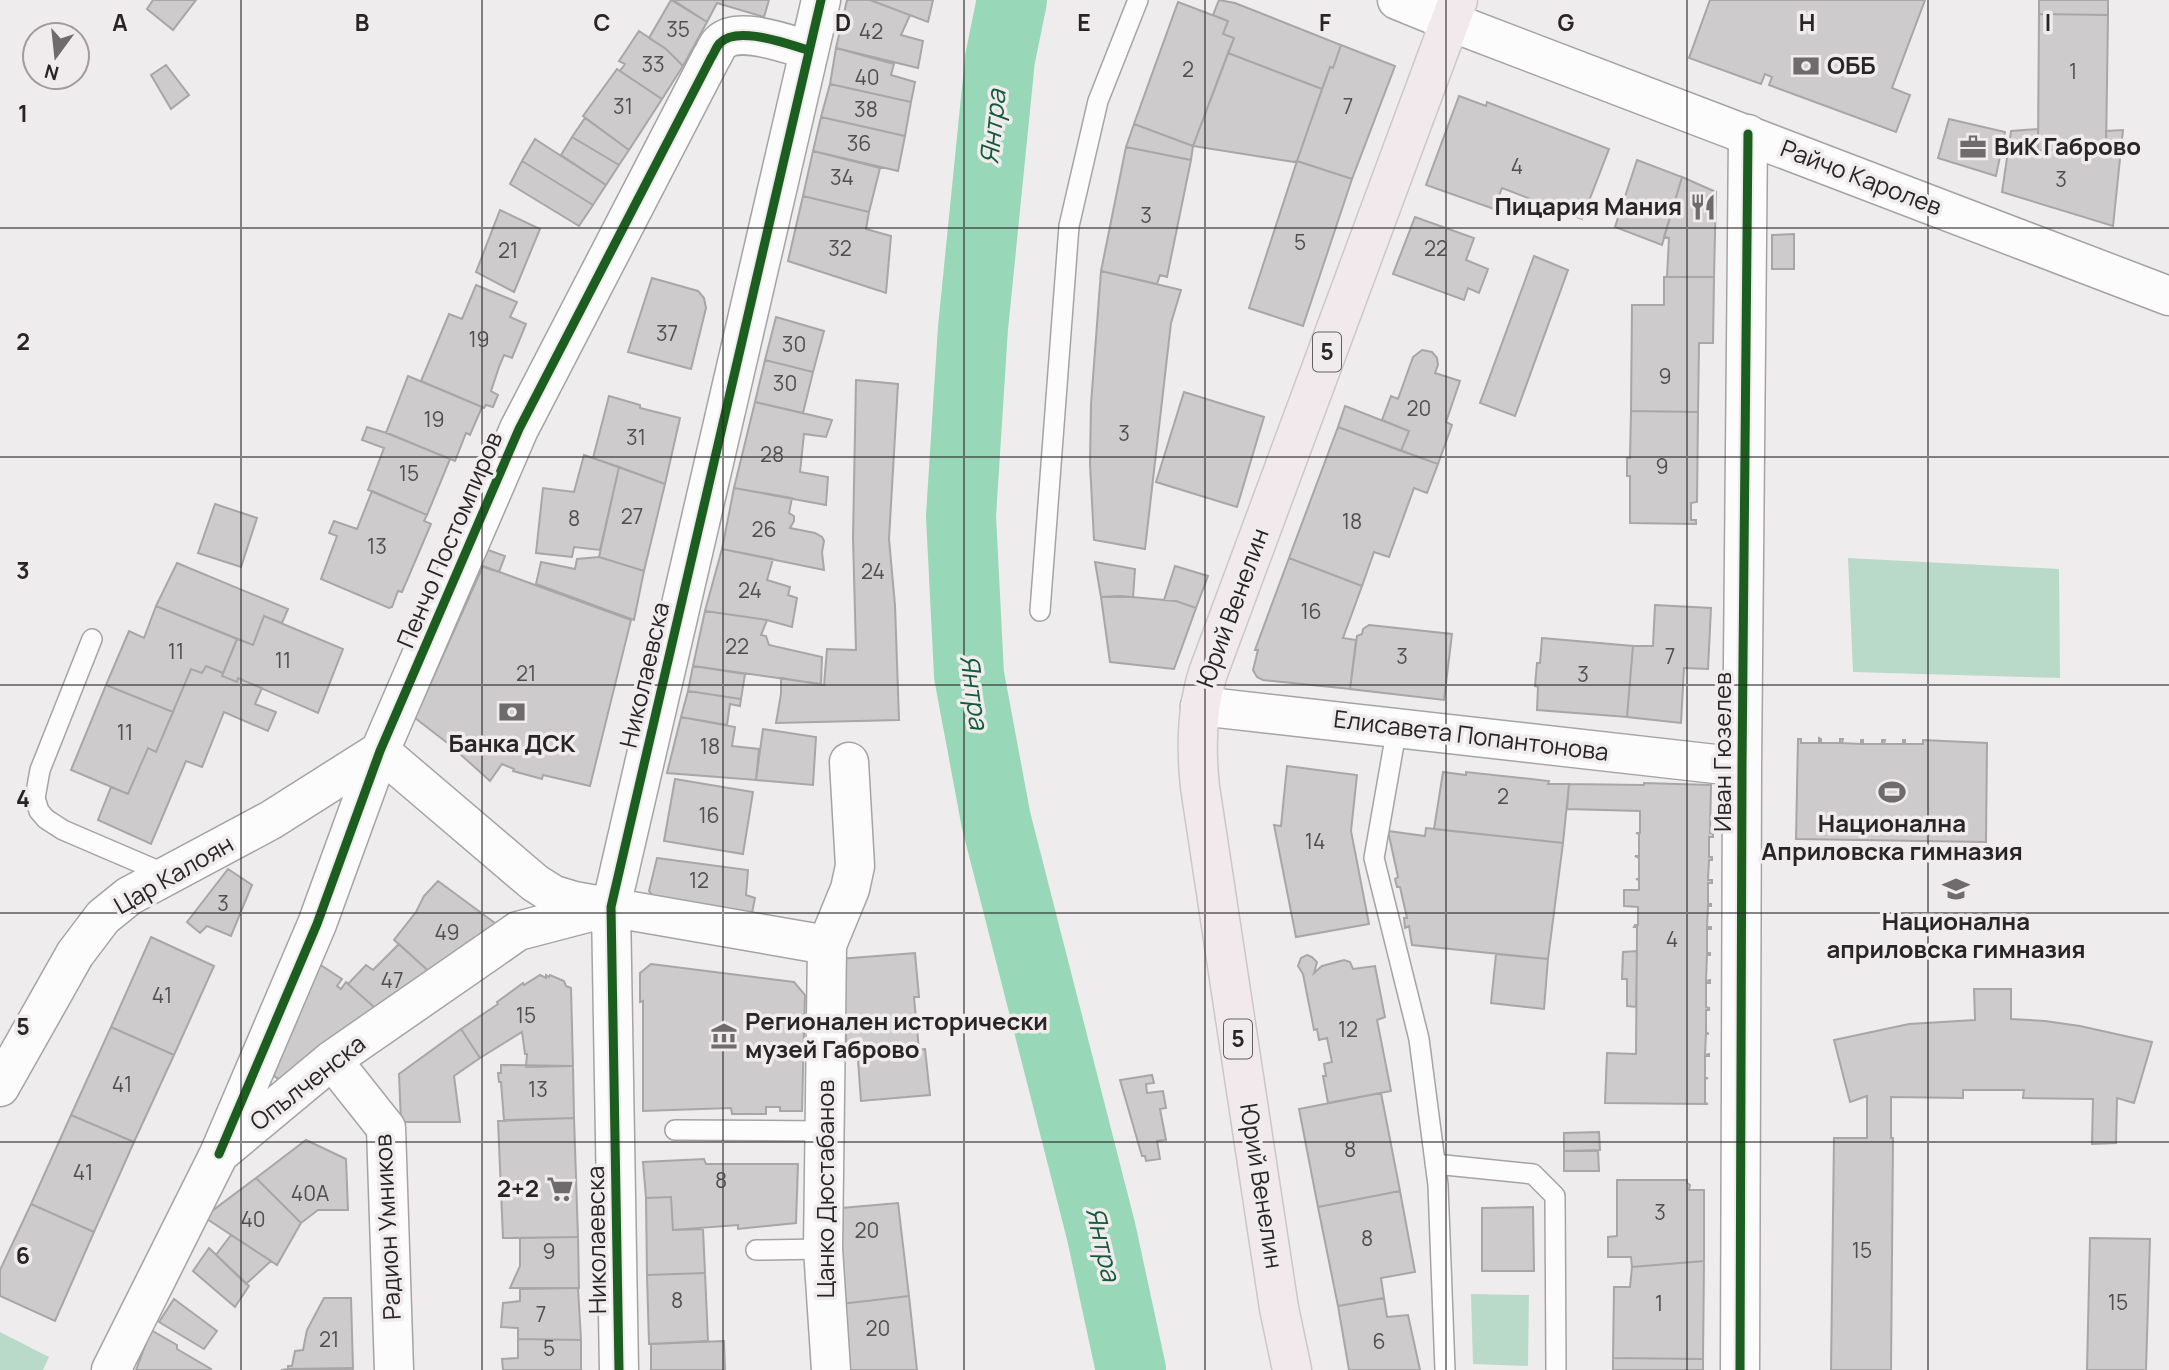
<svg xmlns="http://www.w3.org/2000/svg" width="2169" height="1370" viewBox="0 0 2169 1370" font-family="Manrope,sans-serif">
<rect width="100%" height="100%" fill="#efeced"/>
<path fill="#badac9" d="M1848,558l211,11 1,109 -207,-6z
M1471,1294l58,1 -1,71 -55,-2z
M0,1332l49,25 -6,13h-43z"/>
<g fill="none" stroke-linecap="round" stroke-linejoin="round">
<path stroke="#98d8b8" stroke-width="70" d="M1012,0l-12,59 -27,269 -12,188 8,159 27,145 105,411 30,139"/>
</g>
<path fill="#cdcbcb" stroke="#a8a6a6" stroke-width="2" d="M153,0h43l-23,30 -26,-21z
M671,0l36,22 -24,44 -17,-17 -17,-11z
M673,0h96l-5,17 -47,-14 -10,19z
M847,0h23l40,15 -9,20 22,6 -5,27 -82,-20z
M870,0h63l-5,22z
M1219,0l16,3 106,42 -8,23 -3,-1 -8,22 -94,-36 6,-15 -11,-4 5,-13 -15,-6z
M1710,0h215l-33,88 18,7 -14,37 -127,-47 3,-8 -7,-3 -4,10 -72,-26z
M2039,0h69v15l-69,-1z
M1178,2l50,19 -5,13 11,4 -41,108 -59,-22z
M2039,14l69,1 -2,136 -68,-1z
M639,31l27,18 17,17 -21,33 -42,-28 5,-7 -6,-3z
M1341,45l54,21 -43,113 -55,-18 33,-94 3,1z
M836,48l58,16 -3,11 24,7 -4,20 -81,-18z
M1228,53l94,36 -25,72 -3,1 -101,-16z
M166,65l23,30 -18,14 -20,-34z
M617,69l45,30 -33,51 -46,-34z
M830,84l81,18 -6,34 -84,-19z
M1459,96l27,10 1,-4 122,47 -27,70 -80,-31 -8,21 -68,-24z
M821,117l84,19 -7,35 -85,-20z
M585,118l44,32 -10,15 -47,-28z
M1949,119l56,13 -9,44 -58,-18z
M1134,124l59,22 -2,14 -65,-13z
M2038,129v21l68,1v-20l17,-1 -10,96 -111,-34 9,-61z
M572,137l47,28 -13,20 -45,-30z
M535,139l71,46 -13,20 -71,-44z
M1126,147l65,13 -24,117 -7,-2 -3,9 -56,-13z
M813,151l67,17 -11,44 -66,-16z
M1637,160l45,17 -20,68 -47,-18z
M522,161l71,44 -14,21 -69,-42z
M1297,161l55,18 -49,147 -54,-18z
M1682,177l34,15 -2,85h-47l2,-39 -5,-1z
M803,196l66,16 -3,17 25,7 -5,57 -98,-32z
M500,210l40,19 -26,63 -38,-20z
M1415,217l59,21 -8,22 22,9 -9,24 -11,-5 -4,12 -71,-26z
M1794,234v35h-22v-34z
M1534,256l34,14 -53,146 -35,-13z
M1101,271l80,19 -10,33 -26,226 -51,-9 -4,-76 1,-60z
M1664,277h50l-1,66h-14l-1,69 -67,-1 1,-106h32z
M652,278l46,13 6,7 2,10 -15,61 -63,-17z
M476,285l41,17 -7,15 16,7 -14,34 -8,-3 -5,12 -8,24 7,4 -5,12 -7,-2 -2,3 -2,-1 -61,-26 28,-67 13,5z
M776,317l48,14 -11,41 -48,-12z
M1422,350l10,2 5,6 1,7 -3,8 25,8 -14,41 6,3 -14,39 -37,-13 8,-20 -27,-11 9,-24 7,3 15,-42z
M765,360l48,12 -10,41 -48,-11z
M408,376l74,31 -12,28 -4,-2 -11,28 -69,-28z
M856,380l42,4 -9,155 6,66 4,115 -123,3 5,-29v-16l43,7 3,-36 29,1 -3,-112z
M1184,392l80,25 -27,90 -81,-25z
M609,396l31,9v3l40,10 -15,66 -72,-26z
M755,402l77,18 -6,17 -22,-3 -4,38 28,5 -2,28 -92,-17z
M1345,406l64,25 -8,20 -63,-24z
M1631,411l67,1 -1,90 -6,1v17h5v4l-66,-1v-47h-3v-18h3z
M367,427l23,7 60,25 -23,56 -59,-25 16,-42 -22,-8z
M1338,427l100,37 -11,29 -13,-5 -25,69 -15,-5 -12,34 -73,-28z
M584,455l35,12 -19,83 -26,-3 -2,10 -36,-4 7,-65 31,4z
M619,467l46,17 -21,87 -45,-14z
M734,488l58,10 -3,15 5,3v5l-4,7 25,5 7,4 2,4 -2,11 2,18 -102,-21z
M372,491l55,24 -3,6 7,3 -29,68 -4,-1 -6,16 -3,1 -68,-29 16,-43 -8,-3 5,-12 23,8z
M215,504l42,14 -16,49 -43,-14z
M722,549l51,10 -6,21 23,7 -2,8 9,3 -5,29 -25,-7 -62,-9z
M488,550l17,6 -6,16 -19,-6z
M599,557l45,14 -10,49 -98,-36 5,-22 34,7 2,-10z
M1289,558l73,28 -19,52 13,2 -6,49 -87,-9 -6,-3 -4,-7 5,-20h-3z
M1095,562l40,7 -2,28h-32z
M177,563l111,46 -6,14 -18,-7 -11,29 -97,-39z
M483,566l148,54 -41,166 -47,-11 -1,4 -29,-8 1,-2 -12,-5 -12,17 -40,-36 -35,-27z
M1175,566l33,10 -12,32 -20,-7 -12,-1z
M1120,596l56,5 20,7 -22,61 -64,-7 -9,-65z
M1655,605l56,3 -3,61 -24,-1 -3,55 -54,-6 6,-71h20z
M156,606l81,33 -14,34 -17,-7 -4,7 -11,-4 -18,43 -67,-27 23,-54 15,7z
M705,611l62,9 -6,15 5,1 3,9 53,12 -1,27 -128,-18z
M264,616l79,33 -25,64 -80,-35 -1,4 -15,-6 15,-37 16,6z
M1369,625l83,9 -8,66 -94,-11 7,-53 5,-2 1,-5z
M1542,638l91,8 -6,71 -90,-7 1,-23 -3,-1 2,-23h3z
M206,666l17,7 -1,3 15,6 1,-4 24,10 -7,16 21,8 -8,19 -44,-19 -22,55 -16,-6 -35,83 -53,-24 13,-33 17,7 20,-46 8,4 35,-83 11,4z
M693,666l52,8 -4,25 -53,-8z
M106,685l67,27 -17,40 -8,-4 -20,46 -57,-24z
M688,691l53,8 -1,7 -10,-2 -3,21 -46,-8z
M681,717l54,10 -3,19 27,3 -3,31 -89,-7z
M763,729l53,8 -3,48 -57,-5z
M1819,738l2,1v4h19v-4h3l-1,4 19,1v-4h2v4h19v-4h3l-1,4h19v-4h2v4h18v-4l64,3 -1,99 -190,-3 2,-100h3v4h18z
M1287,766l70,9 -6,56 18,93 -73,13 -22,-112 7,1z
M1443,772l23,3v-3l83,9 -1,3h21l-6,59 -129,-14z
M675,779l78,13 -10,62 -79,-13z
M1644,783l67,2 -1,48h3v4h-4v20h3v3h-3l-1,20h4v3h-4v21h3v2h-3l-1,21h4v2h-4v24h3v2h-3l-1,26 4,-1v3h-4v24l3,1v2h-3v22l3,2 -3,-1 -1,22 4,-1v2h-4v22h3l-3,1v24l3,1 -103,-1 2,-50 29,1 1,-127h-3l1,-2h3v-18l-14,-1v-16h15v-10l-3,-1h3v-21l-4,-2h4v-22l-3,-1h4v-22l-73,-2 2,-25 75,1z
M1426,828l137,15 -15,116 -136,-14 -3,-19 -4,2 -1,-10h3l-7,-31h-3l-2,-8 3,-2 -10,-46 37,5z
M657,858l91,12 -2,25 9,3 -4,20 -91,-13 -11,-14z
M228,869l24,16 -21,51 -24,-10 -7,7 -13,-11z
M438,881l61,45 -63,52 -42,-38 22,-28 8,-16z
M151,937l63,29 -40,89 -63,-28z
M399,944l37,34 -53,37 -35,-31 18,-19 7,5z
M1637,951l-1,56 -9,-1v-27h-5l1,-27z
M915,953l4,44h-5l5,53 6,-1 5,46 -69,6 -4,-54 -10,1 -8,-89z
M1496,954l52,5 -4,50 -53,-6z
M1307,955l5,2 5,5 -3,11 8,-7 22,-6 6,2 3,7 22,-3 10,51 -8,3 14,71 -63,12 -5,-27h3l-2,-12 8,-2 -5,-24 -8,2 -2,-11 -3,1 -11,-56 -5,-8 3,-8z
M313,960l29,19 -5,7 4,3 5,-7 2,2 35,31 -97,70 -21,-16z
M651,964l143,18 11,13 -3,116h-22v-4h-14v7h-34l-1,-6 -88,3v-110l-3,1v-29z
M540,975l6,3v-3l3,2 1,-2 14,6 2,5 5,2 2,78 -47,1 1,-13h-2l-3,-22 -42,26 -19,-29 37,-25 -1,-2 26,-19 1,2z
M1974,989h37v30l34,2 35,5 72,16 -18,61 -17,-5 -1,45 -24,1 1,-45 -70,-1 1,-8h-61v8l-72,-1v41h2l-2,232h-60l3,-232h33v-42l-17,6 -16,-62 75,-16 66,-4z
M111,1027l63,28 -40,87 -63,-27z
M461,1029l19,29 -26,18 6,46h-59l-2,-48z
M501,1065l72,1 1,52 -70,2 -3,-38h-2l-1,-9h3z
M1152,1075l2,8 -8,1 1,9 16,-2 3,17 -6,1 6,31 -9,1 3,18 -14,2 -1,-5h-3l-22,-76z
M1381,1093l19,98 -82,16 -19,-98z
M71,1115l63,27 -40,90 -63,-28z
M574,1118l4,119 -75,1 -5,-117z
M1599,1132l1,18 -36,1v-18z
M306,1140l40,19 2,51h-30l-17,13 -45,-45z
M1564,1151h34l1,20h-35z
M704,1159l2,5h92l-2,59 -58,6v-4l-65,5 -2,-33 -25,1 -3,-36z
M256,1178l45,45 -24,42 -73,-48z
M1617,1180h70v3l3,2 -1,5h15v71l-72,6 -1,-10h-23v-20l9,-1z
M1400,1191l15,81 -34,6 3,20 -46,8 -20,-99z
M671,1197l2,33 30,-1 2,44 -58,2 -1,-77z
M898,1203l11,93 -68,8 -11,-95z
M31,1204l63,28 -39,89 -55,-25v-26z
M1533,1207l1,64h-52v-63z
M231,1235l40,26 -25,23 -30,-29z
M578,1237l1,51h-69l10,-22v-28z
M2090,1238l60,1 -4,131h-59z
M209,1248l40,38 -14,21 -42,-36z
M1704,1261l-1,98 -90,-1 1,-71h16l2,-20z
M705,1273l3,68 -59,3 -2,-69z
M578,1288l3,52 -63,-1v-11l-17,-1 2,-24 17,-2v-12z
M909,1296l8,74h-69l-7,-66z
M324,1298h27l2,70 -65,1v-3h4l3,-15 8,-1 4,-20z
M1384,1298l3,19 21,-2 12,55h-71l-11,-64z
M174,1299l43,32 -13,18 -45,-27z
M151,1330l26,15v4l34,20 -1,1h-74z
M518,1339l63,1v30h-78l-1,-11 16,-1z
M724,1341l1,29h-74v-26z
M1613,1358l90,1v11h-90z
M353,1368v2h-72l7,-1z"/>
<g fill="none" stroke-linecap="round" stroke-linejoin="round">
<g stroke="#a5a3a3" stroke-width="22">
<path id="lane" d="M1040,611l29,-385 29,-125 40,-101
M92,639l-52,131 -5,28 4,13 7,8 17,11 105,45
M1397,727l-23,131 45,181 19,146 7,185
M675,1130l150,1
M1435,1164l98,10 22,22 1,174
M756,1250l67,-1"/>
</g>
<g stroke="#a5a3a3" stroke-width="41">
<path id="street" d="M1397,0l54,22
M1200,706l542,61
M332,1060l54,68 8,242
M0,1087l75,-133 28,-37 26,-21 142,-76 109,-69 155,132 19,12 20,6 253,44
M219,1154l98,-230 63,-173 139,-322 192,-371c3,-4 5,-11 9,-15 17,-18 67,1 88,7
M111,1370l108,-216 113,-94 186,-129 84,-22
M619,1370l-8,-463 210,-907
M831,1370l-8,-121 4,-304 23,-56 5,-23 -6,-104
M1740,1370l2,-603 6,-633"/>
</g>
<g stroke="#a5a3a3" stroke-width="41">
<path id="secondary" d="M1451,22l718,274"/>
</g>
<g stroke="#cac8c9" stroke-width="41">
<path id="primary" d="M1292,1370l-13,-62 -79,-521c-4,-38 -4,-77 8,-114l250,-673"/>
</g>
<use href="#lane" stroke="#fdfcfc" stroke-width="19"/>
<use href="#street" stroke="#fdfcfc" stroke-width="38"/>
<use href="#secondary" stroke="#fdfcfc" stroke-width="38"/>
<use href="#primary" stroke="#f1e9eb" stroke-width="38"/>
<g stroke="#f0ebec" stroke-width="13">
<path id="cycleway" d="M219,1154l98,-230 63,-173 139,-322 192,-371c3,-4 5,-11 9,-15 17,-18 67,1 88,7
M619,1370l-8,-463 210,-907
M1740,1370l2,-603 6,-633"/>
</g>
<use href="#cycleway" stroke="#1b5e20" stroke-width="9"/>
</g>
<path fill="none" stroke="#272526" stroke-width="2" stroke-opacity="0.55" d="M241,0v1370M482,0v1370M723,0v1370M964,0v1370M1205,0v1370M1446,0v1370M1687,0v1370M1928,0v1370M0,228h2169M0,457h2169M0,685h2169M0,913h2169M0,1142h2169"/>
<defs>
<g id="bank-bare" transform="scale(2.1)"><path d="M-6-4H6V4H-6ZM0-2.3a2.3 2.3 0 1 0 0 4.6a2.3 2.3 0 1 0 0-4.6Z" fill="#6d6b6c" stroke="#f0ebec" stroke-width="2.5" paint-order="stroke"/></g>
<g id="office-bare" transform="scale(2.1)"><path d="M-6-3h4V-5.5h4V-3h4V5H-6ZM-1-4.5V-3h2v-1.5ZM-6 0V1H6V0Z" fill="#6d6b6c" stroke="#f0ebec" stroke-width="2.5" paint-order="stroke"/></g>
<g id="restaurant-bare" transform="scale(2.1)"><path d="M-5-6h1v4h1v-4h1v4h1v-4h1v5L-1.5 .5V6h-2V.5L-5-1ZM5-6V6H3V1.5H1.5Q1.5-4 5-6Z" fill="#6d6b6c" stroke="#f0ebec" stroke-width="2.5" paint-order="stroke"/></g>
<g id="stadium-bare" transform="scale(2.1)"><path d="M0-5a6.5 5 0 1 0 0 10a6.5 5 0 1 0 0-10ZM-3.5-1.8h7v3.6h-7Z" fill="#6d6b6c" stroke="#f0ebec" stroke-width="2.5" paint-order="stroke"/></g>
<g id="school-bare" transform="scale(2.1)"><path d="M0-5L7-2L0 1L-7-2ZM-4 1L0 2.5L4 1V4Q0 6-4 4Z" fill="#6d6b6c" stroke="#f0ebec" stroke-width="2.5" paint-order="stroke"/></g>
<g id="museum-bare" transform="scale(2.1)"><path d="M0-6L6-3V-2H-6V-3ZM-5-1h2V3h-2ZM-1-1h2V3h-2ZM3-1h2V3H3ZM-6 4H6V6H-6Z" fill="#6d6b6c" stroke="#f0ebec" stroke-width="2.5" paint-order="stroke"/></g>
<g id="supermarket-bare" transform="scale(2.1)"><path d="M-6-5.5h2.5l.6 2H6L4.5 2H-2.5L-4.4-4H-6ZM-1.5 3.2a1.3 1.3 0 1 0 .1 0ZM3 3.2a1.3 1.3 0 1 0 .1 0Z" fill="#6d6b6c" stroke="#f0ebec" stroke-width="2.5" paint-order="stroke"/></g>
</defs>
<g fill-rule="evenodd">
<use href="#bank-bare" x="1806" y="66"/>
<use href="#office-bare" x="1973" y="147"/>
<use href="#restaurant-bare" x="1703" y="207"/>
<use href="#bank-bare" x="512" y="712"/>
<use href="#stadium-bare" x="1892" y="792"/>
<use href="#school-bare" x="1956" y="889"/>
<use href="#museum-bare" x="724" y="1036"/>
<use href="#supermarket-bare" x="560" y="1189"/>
</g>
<g text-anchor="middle" stroke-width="7" stroke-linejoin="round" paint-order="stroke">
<g font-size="21" fill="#504e4f">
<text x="678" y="37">35</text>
<text x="871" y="39">42</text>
<text x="653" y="72">33</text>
<text x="1188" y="77">2</text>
<text x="2073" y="79">1</text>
<text x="867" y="85">40</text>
<text x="623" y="114">31</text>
<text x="1348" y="114">7</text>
<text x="866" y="117">38</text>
<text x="859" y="151">36</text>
<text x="1517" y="174">4</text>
<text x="842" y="185">34</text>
<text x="2061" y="187">3</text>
<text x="1146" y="223">3</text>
<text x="1300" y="250">5</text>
<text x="840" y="256">32</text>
<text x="1436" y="256">22</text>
<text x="508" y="258">21</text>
<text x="667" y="341">37</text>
<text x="479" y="347">19</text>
<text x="794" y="352">30</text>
<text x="1665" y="384">9</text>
<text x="785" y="391">30</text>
<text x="1419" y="416">20</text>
<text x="434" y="427">19</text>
<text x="1124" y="441">3</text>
<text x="636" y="445">31</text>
<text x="772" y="462">28</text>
<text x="1662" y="474">9</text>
<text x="409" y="481">15</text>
<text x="632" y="524">27</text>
<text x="574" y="526">8</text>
<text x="1352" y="529">18</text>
<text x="764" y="537">26</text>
<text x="377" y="554">13</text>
<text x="873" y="579">24</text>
<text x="750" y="598">24</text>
<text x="1311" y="619">16</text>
<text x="737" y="654">22</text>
<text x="176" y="659">11</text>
<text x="1402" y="664">3</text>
<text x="1670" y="664">7</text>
<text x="283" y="668">11</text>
<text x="526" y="681">21</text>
<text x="1583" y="682">3</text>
<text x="125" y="740">11</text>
<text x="710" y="754">18</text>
<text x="1503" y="804">2</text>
<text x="709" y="823">16</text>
<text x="1315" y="849">14</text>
<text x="699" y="888">12</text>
<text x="223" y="911">3</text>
<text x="447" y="940">49</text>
<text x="1672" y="947">4</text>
<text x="392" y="988">47</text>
<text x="162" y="1003">41</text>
<text x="526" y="1023">15</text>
<text x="1348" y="1037">12</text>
<text x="122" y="1092">41</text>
<text x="538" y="1097">13</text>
<text x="1350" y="1157">8</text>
<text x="83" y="1180">41</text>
<text x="721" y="1188">8</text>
<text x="310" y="1201">40А</text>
<text x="1660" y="1220">3</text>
<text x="253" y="1227">40</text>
<text x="867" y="1238">20</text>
<text x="1367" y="1246">8</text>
<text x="1862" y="1258">15</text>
<text x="549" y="1259">9</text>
<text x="677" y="1308">8</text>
<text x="2118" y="1310">15</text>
<text x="1659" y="1311">1</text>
<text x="541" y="1322">7</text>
<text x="878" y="1336">20</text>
<text x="329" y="1347">21</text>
<text x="1379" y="1349">6</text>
<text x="549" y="1356">5</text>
</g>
<g fill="#f0ebec" stroke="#636061" stroke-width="2">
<rect x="1313" y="332.5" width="28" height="39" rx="5"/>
<rect x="1224" y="1019.5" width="28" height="39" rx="5"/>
</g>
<g font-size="23" font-weight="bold" fill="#272526">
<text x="1327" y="360">5</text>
<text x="1238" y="1047">5</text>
</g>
<g font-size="24" font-weight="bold" fill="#272526" stroke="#f0ebec" text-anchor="start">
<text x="1827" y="74">ОББ</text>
<text x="1994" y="155">ВиК Габрово</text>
<text x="1682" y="215" text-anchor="end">Пицария Мания</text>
<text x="512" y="752" text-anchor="middle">Банка ДСК</text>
<text x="1892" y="832" text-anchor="middle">Национална<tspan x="1892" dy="28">Априловска гимназия</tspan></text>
<text x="1956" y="930" text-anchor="middle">Национална<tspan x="1956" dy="28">априловска гимназия</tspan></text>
<text x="745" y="1030">Регионален исторически<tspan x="745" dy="28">музей Габрово</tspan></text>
<text x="539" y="1197" text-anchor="end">2+2</text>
</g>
<g font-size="24" fill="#272526" stroke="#f0ebec">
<text transform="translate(1861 178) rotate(21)" y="8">Райчо Каролев</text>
<text transform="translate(450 540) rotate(-67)" y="8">Пенчо Постомпиров</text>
<text transform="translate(1233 608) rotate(-70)" y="8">Юрий Венелин</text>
<text transform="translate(645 675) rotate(-77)" y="8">Николаевска</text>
<text transform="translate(1471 736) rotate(7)" y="8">Елисавета Попантонова</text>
<text transform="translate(1723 752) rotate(-90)" y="8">Иван Гюзелев</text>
<text transform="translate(174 875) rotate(-30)" y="8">Цар Калоян</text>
<text transform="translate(308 1083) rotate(-38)" y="8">Опълченска</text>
<text transform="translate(1261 1186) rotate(81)" y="8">Юрий Венелин</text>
<text transform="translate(826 1189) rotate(-90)" y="8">Цанко Дюстабанов</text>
<text transform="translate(388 1227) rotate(-93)" y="8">Радион Умников</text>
<text transform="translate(597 1240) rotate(-91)" y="8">Николаевска</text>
</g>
<g font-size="26" font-style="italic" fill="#115a3c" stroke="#f0ebec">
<text transform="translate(993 127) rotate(-84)" y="9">Янтра</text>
<text transform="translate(974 692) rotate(82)" y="9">Янтра</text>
<text transform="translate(1103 1244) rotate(77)" y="9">Янтра</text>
</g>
</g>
<g font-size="23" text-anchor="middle" font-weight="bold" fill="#272526" stroke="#f0ebec" stroke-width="7" stroke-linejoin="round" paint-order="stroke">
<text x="120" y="31">A</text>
<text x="362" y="31">B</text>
<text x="602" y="31">C</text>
<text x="843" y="31">D</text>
<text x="1084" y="31">E</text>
<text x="1325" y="31">F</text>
<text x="1566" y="31">G</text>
<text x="1807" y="31">H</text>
<text x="2048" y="31">I</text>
<text x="23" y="122">1</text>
<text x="23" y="350">2</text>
<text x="23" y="579">3</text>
<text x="23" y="807">4</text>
<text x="23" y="1035">5</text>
<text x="23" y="1264">6</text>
</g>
<g transform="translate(56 56) rotate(195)"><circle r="33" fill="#f0ebec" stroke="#a09c9d" stroke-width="2"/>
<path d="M0-5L12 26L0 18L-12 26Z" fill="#6d6b6c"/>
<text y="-10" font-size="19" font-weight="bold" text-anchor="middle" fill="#272526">N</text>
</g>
</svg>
